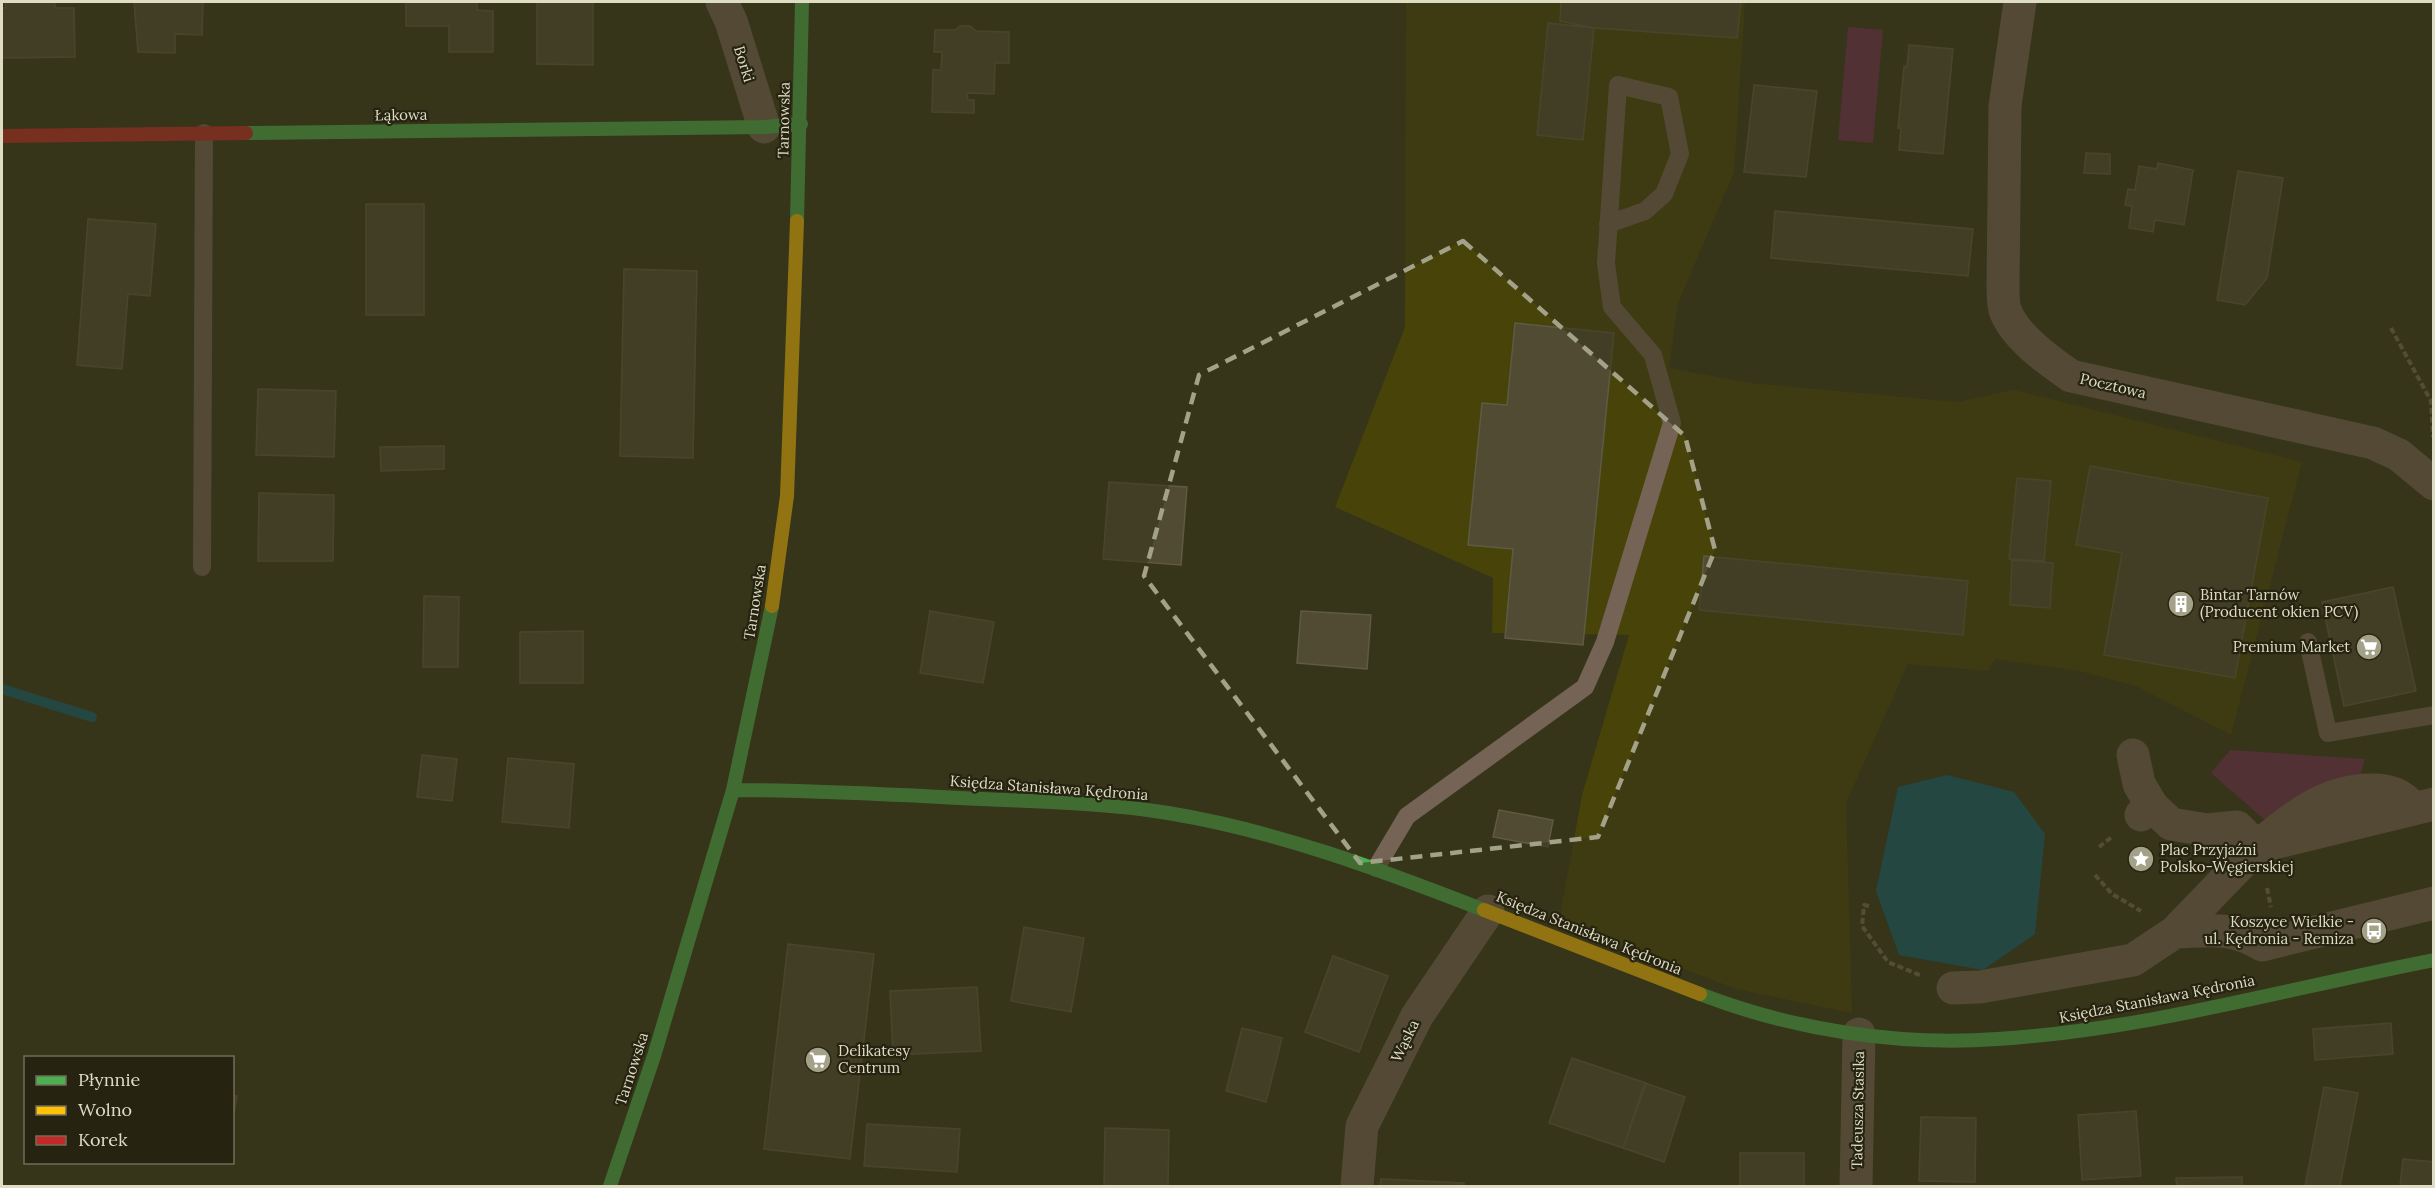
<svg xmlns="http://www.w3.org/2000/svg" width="2435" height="1188" viewBox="0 0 2435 1188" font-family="Lora,serif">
<rect width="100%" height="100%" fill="#363419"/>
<path fill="#474309" d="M1406,2h339l-11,170 -56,131 -9,65 81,15 207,19 57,-12 288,72 -71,273 -95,-49 -57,-15 -84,-12 -7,12 -80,-7 -62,139 6,210 -116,-24 -177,-68 23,-126 47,-160 -137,-2 1,-55 -158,-71 70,-180z"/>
<path fill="#732d55" d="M1848,27l35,3 -10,113 -35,-3z
M2230,750l135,9 -8,26 -84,42 -62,-54z"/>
<path fill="#105d72" d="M1947,775l67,17 31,42 -10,100 -52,36 -84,-15 -23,-64 22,-104z"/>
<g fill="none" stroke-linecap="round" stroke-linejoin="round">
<path stroke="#105d72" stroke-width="10" d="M2,689l90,28"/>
</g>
<path fill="#514b33" stroke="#5e5a44" stroke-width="1.5" d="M5,2h50v6h19l1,49 -73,1v-50h4z
M134,2h69l-1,33 -27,-1v19l-37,-1z
M406,2h71v8l16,1v41h-44v-26h-43z
M537,2h56v63l-56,-1z
M1561,2h180l-4,36 -143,-10 -34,-7z
M1548,23l46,5 -11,112 -46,-5z
M960,26h10l6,5 33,1v31h-14l-1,31 -27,-1 1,7h6v13l-42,-1 1,-42h8l1,-18h-8l1,-22h20z
M1909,45l44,4 -10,105 -44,-4 2,-22h-3l6,-62 3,1z
M1754,85l63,6 -11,86 -62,-5z
M2086,153l24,1v20l-26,-1z
M2158,163l35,7 -9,55 -29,-5 -2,12 -24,-4 3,-22 -7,-1 3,-16 7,1 4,-24 18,3z
M2238,171l45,7 -16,100 -22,27 -28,-5z
M366,204h58v111h-58z
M1775,211l198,18 -5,47 -197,-18z
M88,219l68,5 -6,72 -22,-2 -6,75 -45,-4z
M624,269l73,2 -4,187 -73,-2z
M1515,323l99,10 -31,312 -78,-7 8,-89 -45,-4 14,-142 25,2z
M258,389l78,2 -2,66 -78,-2z
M444,446v23l-63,2 -1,-24z
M2090,466l178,32 -33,180 -131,-23 18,-102 -46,-8z
M2017,478l34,3 -7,80 -35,-2z
M1109,482l78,5 -6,78 -78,-6z
M259,493l75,2 -1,66h-75z
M1704,556l264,25 -5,54 -264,-25z
M2012,560l41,3 -3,45 -40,-3z
M2393,587l23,104 -72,15 -22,-104z
M424,596l35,1 -1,70h-35z
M930,611l64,11 -11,61 -63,-10z
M1301,611l70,4 -4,54 -70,-6z
M583,631v52h-63v-51z
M422,755l35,4 -5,42 -35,-4z
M508,758l66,6 -5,64 -67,-6z
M1499,810l54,10 -5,27 -55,-10z
M1024,927l60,11 -13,74 -60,-11z
M788,944l86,10 -24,205 -86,-10z
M1333,956l55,20 -29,76 -54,-20z
M977,987l4,64 -88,4 -3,-64z
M2391,1023l2,31 -78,6 -2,-31z
M1242,1028l40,10 -16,64 -40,-11z
M1572,1058l74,25 -23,65 -74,-25z
M1645,1083l40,14 -21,65 -41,-14z
M2324,1087l34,6 -18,93h-35z
M232,1095l5,1 -5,27z
M2136,1111l5,65 -59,4 -4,-65z
M1921,1117l55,1 -1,64 -56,-1z
M867,1124l93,5 -3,43 -93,-6z
M1105,1128l64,2 -1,56h-64z
M1740,1153h64v33h-64z
M2403,1159l31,3v24h-34z
M2242,1177v9h-65l-1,-8z
M1381,1179l83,4v3h-84z"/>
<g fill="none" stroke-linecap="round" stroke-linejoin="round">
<path stroke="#776b5d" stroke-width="4" stroke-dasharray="6 3" stroke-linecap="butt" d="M2391,328l40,73 2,36
M2099,847l14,-11
M2095,875l17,19 29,17
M2267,888l4,19
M1869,906l-5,-1 -2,21 26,36 34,14"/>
<path stroke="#756356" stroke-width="18" d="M202,567l2,-434
M2308,642l20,91 106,-18
M1376,868l31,-52 178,-129 20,-45 67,-219 -19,-68 -41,-48 -6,-44 12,-178 51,12 11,57 -16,40 -19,17 -37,13"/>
<path stroke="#756356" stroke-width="33" d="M722,2l9,19 33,106
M2020,2l-15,104 -2,181c0,7 0,16 2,23 9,26 44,51 66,66l302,67 26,12 35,29
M2133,755l6,29 13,22
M2141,815l11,-9 19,18 36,6 30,-3 20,20c35,-29 69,-58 116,-57 18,0 29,5 40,18
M2175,932c35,-1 56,-6 87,13l172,-42
M1953,988l27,-1 153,-27 42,-28 82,-85 177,-43
M1357,1186l5,-60 55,-110 71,-105
M1856,1186l3,-152"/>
<path stroke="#4caf50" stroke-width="14" d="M246,133l518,-6 37,-3
M797,221l5,-219
M733,790c83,0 166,5 249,9 62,3 125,4 186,14 110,18 213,57 316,97
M1700,994c93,36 198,52 297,45 148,-9 292,-51 437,-79
M610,1186l44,-130 79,-266 39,-184"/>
<path stroke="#ffc107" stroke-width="14" d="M772,606l15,-110 10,-275
M1484,910l216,84"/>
<path stroke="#c62828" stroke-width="14" d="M2,136l244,-3"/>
</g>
<path d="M0 0H2435V1188H0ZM1463,241l222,195 30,114 -117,287 -238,26 -216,-287 55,-201z" fill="#363419" fill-opacity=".55" fill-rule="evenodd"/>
<path fill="none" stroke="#a3a288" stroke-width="4.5" stroke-dasharray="12 8" stroke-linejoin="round" d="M1463,241l222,195 30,114 -117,287 -238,26 -216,-287 55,-201z"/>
<defs>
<g id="building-disc" transform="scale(1.35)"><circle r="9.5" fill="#a3a288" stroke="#262411"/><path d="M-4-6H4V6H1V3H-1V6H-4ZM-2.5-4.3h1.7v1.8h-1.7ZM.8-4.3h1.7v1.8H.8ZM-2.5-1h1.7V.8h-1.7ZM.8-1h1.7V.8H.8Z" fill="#fff"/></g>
<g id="supermarket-disc" transform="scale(1.35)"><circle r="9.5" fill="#a3a288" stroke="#262411"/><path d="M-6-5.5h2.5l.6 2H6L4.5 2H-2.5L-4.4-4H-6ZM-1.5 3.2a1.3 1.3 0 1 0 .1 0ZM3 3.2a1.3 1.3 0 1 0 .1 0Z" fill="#fff"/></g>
<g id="sight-disc" transform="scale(1.35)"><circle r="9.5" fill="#a3a288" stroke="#262411"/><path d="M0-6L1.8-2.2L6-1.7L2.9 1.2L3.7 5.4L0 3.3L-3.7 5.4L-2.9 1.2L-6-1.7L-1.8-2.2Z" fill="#fff"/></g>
<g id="bus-disc" transform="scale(1.35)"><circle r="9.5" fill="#a3a288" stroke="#262411"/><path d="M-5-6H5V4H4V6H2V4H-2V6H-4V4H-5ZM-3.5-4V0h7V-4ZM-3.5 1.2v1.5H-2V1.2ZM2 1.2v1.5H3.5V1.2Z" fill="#fff"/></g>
</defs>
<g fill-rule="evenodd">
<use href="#building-disc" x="2181" y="604"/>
<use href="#supermarket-disc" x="2369" y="647"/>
<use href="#sight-disc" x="2141" y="859"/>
<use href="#bus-disc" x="2374" y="931"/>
<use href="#supermarket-disc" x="818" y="1060"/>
</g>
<g text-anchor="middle" stroke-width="4.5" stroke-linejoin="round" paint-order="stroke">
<g font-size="15" fill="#deddc4" stroke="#262411">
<text transform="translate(744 64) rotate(73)" y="5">Borki</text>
<text transform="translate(401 115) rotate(-1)" y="5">Łąkowa</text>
<text transform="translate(784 120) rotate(-89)" y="5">Tarnowska</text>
<text transform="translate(2113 386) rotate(13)" y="5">Pocztowa</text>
<text transform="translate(755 602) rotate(-81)" y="5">Tarnowska</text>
<text transform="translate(1049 788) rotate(4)" y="5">Księdza Stanisława Kędronia</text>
<text transform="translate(1589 933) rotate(22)" y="5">Księdza Stanisława Kędronia</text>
<text transform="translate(2157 999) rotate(-11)" y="5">Księdza Stanisława Kędronia</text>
<text transform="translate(1405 1041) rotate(-64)" y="5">Wąska</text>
<text transform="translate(632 1069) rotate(-72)" y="5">Tarnowska</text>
<text transform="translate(1858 1110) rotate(-89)" y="5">Tadeusza Stasika</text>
</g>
<g font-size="15" fill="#deddc4" stroke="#262411" text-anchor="start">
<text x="2200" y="600">Bintar Tarnów<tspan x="2200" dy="17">(Producent okien PCV)</tspan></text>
<text x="2350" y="652" text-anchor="end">Premium Market</text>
<text x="2160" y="855">Plac Przyjaźni<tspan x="2160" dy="17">Polsko-Węgierskiej</tspan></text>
<text x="2354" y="927" text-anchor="end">Koszyce Wielkie -<tspan x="2354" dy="17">ul. Kędronia - Remiza</tspan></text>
<text x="838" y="1056">Delikatesy<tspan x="838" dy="17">Centrum</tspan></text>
</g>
</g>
<rect width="2435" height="1188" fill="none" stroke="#deddc4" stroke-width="6"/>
<rect x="24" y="1056" width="210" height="108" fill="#262411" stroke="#706e59" stroke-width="1.5"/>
<rect x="36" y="1076" width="30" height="9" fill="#4caf50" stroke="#706e59" stroke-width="1.5"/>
<text x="78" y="1086" font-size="18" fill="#deddc4">Płynnie</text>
<rect x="36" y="1106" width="30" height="9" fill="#ffc107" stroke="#706e59" stroke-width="1.5"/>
<text x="78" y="1116" font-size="18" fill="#deddc4">Wolno</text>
<rect x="36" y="1136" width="30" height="9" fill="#c62828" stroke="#706e59" stroke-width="1.5"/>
<text x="78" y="1146" font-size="18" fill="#deddc4">Korek</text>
</svg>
